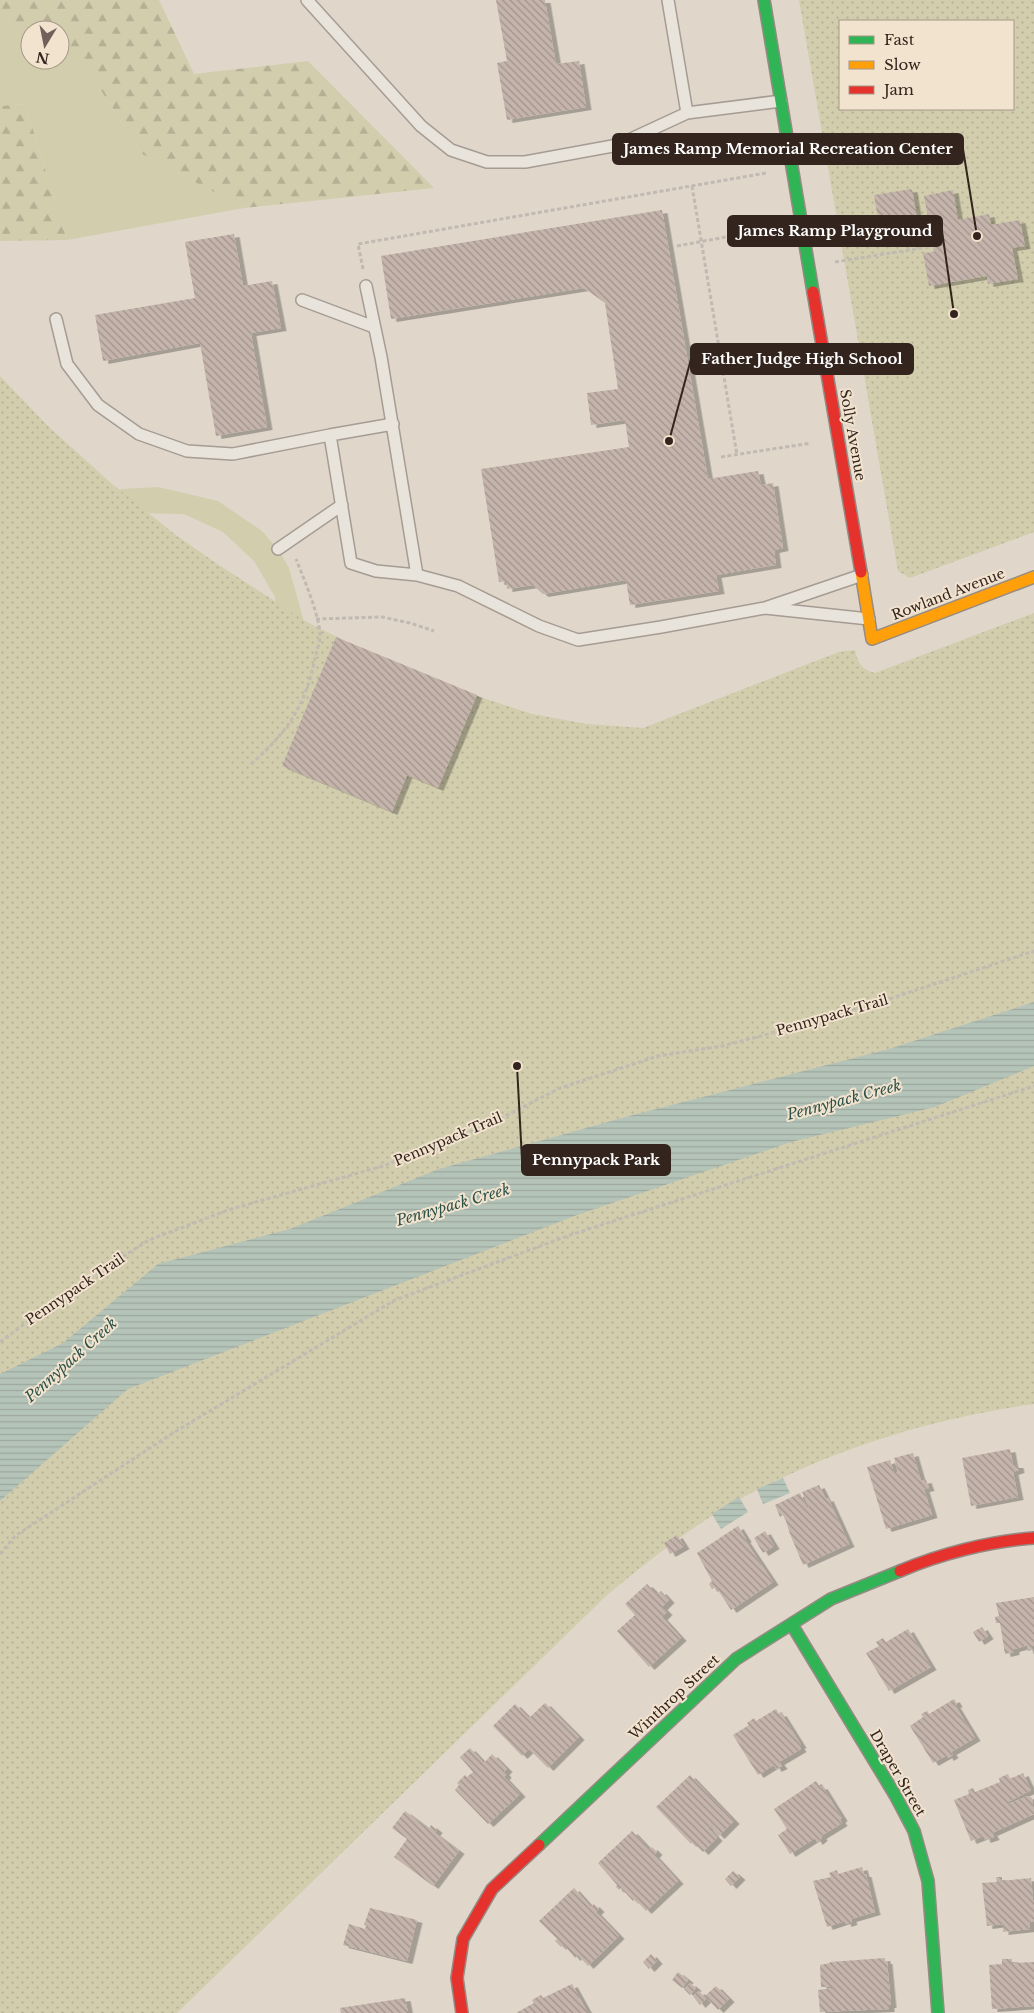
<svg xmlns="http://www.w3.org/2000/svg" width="1034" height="2013" viewBox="0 0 1034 2013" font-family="'Libre Baskerville',serif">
<defs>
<pattern id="forest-firs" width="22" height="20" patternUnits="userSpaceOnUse" patternTransform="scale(1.25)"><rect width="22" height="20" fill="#d2cdad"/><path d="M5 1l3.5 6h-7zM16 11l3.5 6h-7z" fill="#b5b094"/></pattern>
<pattern id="park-dots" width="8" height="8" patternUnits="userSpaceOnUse" patternTransform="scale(1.25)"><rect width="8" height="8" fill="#d2cdad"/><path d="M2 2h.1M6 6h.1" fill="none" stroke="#b5b094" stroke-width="1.8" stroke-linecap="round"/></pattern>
<pattern id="water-rules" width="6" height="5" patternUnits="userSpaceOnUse" patternTransform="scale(1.25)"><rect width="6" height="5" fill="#b5c4b8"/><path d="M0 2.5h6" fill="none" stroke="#9ca89e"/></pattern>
<pattern id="building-back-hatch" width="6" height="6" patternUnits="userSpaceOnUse" patternTransform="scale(1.25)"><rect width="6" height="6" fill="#c4b4ab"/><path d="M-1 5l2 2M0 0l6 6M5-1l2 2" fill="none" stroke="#a0928b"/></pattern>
<filter id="shadow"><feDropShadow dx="5.5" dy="3" stdDeviation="0" flood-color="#0004"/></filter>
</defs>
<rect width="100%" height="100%" fill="#e0d6ca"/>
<path fill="#d2cdad" d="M0,18l30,17v25h30v-8l26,15 56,87 102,54 -177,32 -42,-136 -25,2z
M158,487l60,14 44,30 16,18 11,19 14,50v46l-24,-24 -4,-43 -21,-36 -31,-29 -39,-18 -51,-1 -133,21 121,-45z"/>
<path fill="url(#forest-firs)" d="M0,0h159l35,74 114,-13 126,127 -190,20 -102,-54 -56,-87 -26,-15v-22h-30v5l-30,-17z
M25,104l42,136 -67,1v-135z"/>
<path fill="url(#park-dots)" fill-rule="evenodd" d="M799,0h235v532l-124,46 -12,-7zM840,21h173v88h-173z
M0,376l49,51 63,57 65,52 42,29 88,57 64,32 106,42 55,18 55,10 56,4 196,-76 16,-2c3,13 6,19 20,23l159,-60v791c-103,15 -192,42 -285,90 -51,27 -97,64 -142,101l-430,418h-177z"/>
<path fill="url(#water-rules)" d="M1034,1002v64l-99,41 -144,35 -214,73 -449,174 -128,112v-127l63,-31 95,-79 132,-35 149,-60 194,-54 256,-66z
M783,1478l7,15 -27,11 -6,-15z
M739,1497l9,15 -27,17 -9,-15z"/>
<path fill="url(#building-back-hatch)" filter="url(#shadow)" d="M496,0h49l11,64 23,-3 7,46 -79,13 -10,-57 10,-2z
M912,189l8,48 -38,6 -8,-48z
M953,190l5,30 31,-6 2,11 29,-5 5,26 -13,2 6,31 -30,5 -1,-8 -58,10 -6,-33 11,-1 -10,-56z
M662,210l46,269 50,-8 3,14 12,-2 10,65 -9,2 2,15 -60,10 3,16 -89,14 -4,-25 -83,14 -10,-9 -26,4 -1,-8 -7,1 -18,-113 148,-22 -4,-27 -34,5 -4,-32 31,-4 -13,-86 -21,-15 -193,31 -10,-63z
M234,234l9,52 29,-5 9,47 -30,5 16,94 -51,9 -16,-93 -97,18 -8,-46 100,-17 -10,-56z
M336,637l141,58 -39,93 -31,-13 -15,37 -110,-46z
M1010,1449l3,16h5l1,5 -6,2 5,25 -47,9 -9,-48z
M913,1453l8,28 5,-1 3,8 -5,1 8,26 -46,14 -19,-62 23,-7 4,14 4,-2 -4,-14z
M819,1485l7,14 2,-1 21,46 -46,21 -13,-31 -5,-16 -2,-3 -3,2 -5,-12 25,-12 7,15 2,-1 -7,-15z
M738,1526l8,13 -1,1 28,42 -42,28 -15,-23 -4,2 -3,-5 3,-3 -15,-28z
M765,1531l9,15 -11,7 -9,-15z
M677,1535l7,11 -14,8 -6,-11z
M647,1584l10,10 4,-3 8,9 -7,7 5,5 -5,5 19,21 -32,29 -32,-36 18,-16 -10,-11z
M1034,1597v48l-2,1v4l-4,1 -1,-5h-2l-11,3v3l-9,2 -5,-31h-4l-1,-6 4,-1 -3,-13z
M982,1627l6,9 -9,6 -6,-10z
M908,1629l23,38 -42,24 -23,-38 13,-7 -3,-4 7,-4 3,4z
M954,1699l3,5 -2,1 20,33 -24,14 2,3 -5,3 -1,-3 -14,8 -23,-37 13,-9 -2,-3 6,-3 2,3z
M545,1703l34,34 -31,31 -19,-19 -7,7 -29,-30 22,-22 14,14z
M776,1709l3,5 2,-1 20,32 -2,1 2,3 -22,13 3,4 -6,3 -2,-4 -16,10 -25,-40 16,-10 -2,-2 7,-5 2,3z
M470,1748l14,15 8,-9 15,15 -3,3 2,3 -2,2 16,17 -32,30 -33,-34 4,-5 -2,-2 8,-8 2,2 6,-5 -13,-15z
M1023,1773l8,17 -23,12v2l20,-8 4,2 2,16 -42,19 2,4 -9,3 -1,-4 -13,5 -17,-41 15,-6 -1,-4 5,-2 2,4 25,-10 -1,-4 9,-4 2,5z
M690,1775l44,46 -15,15 -10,-10 -1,2 9,10 -14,14 -10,-10 -2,2 -35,-37z
M816,1781l4,6 2,-1 20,32 -2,2 2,3 -21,13 1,2 -5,4 -2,-4 -25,16 -12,-19 9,-6 -13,-20z
M405,1811l24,18 2,-4 6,5 -2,3 24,18 -26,35 -39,-29 13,-18 -15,-11z
M632,1831l18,19 2,-3 5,5 -3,3 24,26 -32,30 -11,-12 -2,2 -12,-13 -2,2 -3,-3 1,-2 -19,-22z
M862,1867l2,7h2l9,38 -24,7 1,3 -6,2 -1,-3 -18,6 -14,-46 18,-4 -2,-4 8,-3 1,4z
M733,1871l7,6 -9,9 -6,-7z
M996,1877h6v4l29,-3 2,23 1,-1v21l-5,1 1,7 -27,3v-8l-16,2 -5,-43 15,-1z
M574,1888l17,19 3,-3 5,5 -3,3 23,24 -31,30 -10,-11 -3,3 -12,-14 -2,3 -6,-6 2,-2 -18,-18z
M370,1908l47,12 -10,41 -64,-16 6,-21 16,5 1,-4h-2z
M651,1954l6,7 -8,8 -6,-7z
M885,1958v3h2l4,44h-2v4l-69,3 -2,-22 14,-2v-1h-11l-1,-22 10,-2v-1z
M1002,1959h10v4l22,-1v44l-42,3 -3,-44 13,-1z
M678,1972l10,8 -6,8 -10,-8z
M690,1983l6,5 -6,7 -6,-6z
M572,1984l16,29h-72l18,-10 -2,-3 9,-5 2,3z
M716,1986l13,13 -11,11 -13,-14z
M699,1991l7,8 -6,6 -7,-9z
M405,1998l3,15h-67l-1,-5z"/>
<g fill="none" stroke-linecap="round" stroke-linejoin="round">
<g stroke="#a59c93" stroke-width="14">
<path id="lane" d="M307,0l114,126 30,24 36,12h38l93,-17 69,-32 94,-12
M668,0l19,113
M366,286l15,71 36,218
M302,300l72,27
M56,319l11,45 31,41 41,29 48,17 46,3 97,-19 21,128 25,8 41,4 41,11 81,40 39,14 83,-13 104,-19
M330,435l63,-11
M278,549l64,-44
M862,575l-97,33 104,11"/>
</g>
<g stroke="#958b84" stroke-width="14">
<path id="fast" d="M764,0l49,292
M792,1625l103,170 19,36 14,50 10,132
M539,1845l197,-186 95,-60 69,-28"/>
</g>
<g stroke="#958b84" stroke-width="14">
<path id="slow" d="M861,572l11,67 162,-62"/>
</g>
<g stroke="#958b84" stroke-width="14">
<path id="jam" d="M813,292l48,280
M900,1571c40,-17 90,-30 134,-33
M462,2013l-5,-35 6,-39 29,-50 47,-44"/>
</g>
<path stroke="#c1bab2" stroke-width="3" stroke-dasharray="4 2.5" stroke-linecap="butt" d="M692,186l45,269
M677,246l98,-18
M835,262l94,-15
M363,269l-5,-25 408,-71
M721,457l90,-14
M316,619l66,-2 28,6 24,8
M251,764c36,-31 55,-59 64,-106 2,-8 6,-18 5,-26 -4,-26 -15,-50 -24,-73
M0,1342l70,-52 79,-50 79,-30 155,-44 105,-41 72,-37 98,-32 64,-10 39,-10 125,-36 148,-49
M0,1554l15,-18 158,-103 222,-133 175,-65 464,-149"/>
<use href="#lane" stroke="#e8e3db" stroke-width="11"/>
<use href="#fast" stroke="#30b455" stroke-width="11"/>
<use href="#slow" stroke="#ff9f0a" stroke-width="11"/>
<use href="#jam" stroke="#e5322d" stroke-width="11"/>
</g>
<g text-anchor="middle" stroke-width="4" stroke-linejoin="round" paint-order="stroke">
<g font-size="14" fill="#33241d" stroke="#f2e3cf">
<text transform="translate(853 435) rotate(80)" y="5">Solly Avenue</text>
<text transform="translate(948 594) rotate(-21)" y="5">Rowland Avenue</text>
<text transform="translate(832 1015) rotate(-16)" y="5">Pennypack Trail</text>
<text transform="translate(448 1139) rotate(-23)" y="5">Pennypack Trail</text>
<text transform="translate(75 1289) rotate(-34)" y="5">Pennypack Trail</text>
<text transform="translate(674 1697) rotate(-43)" y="5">Winthrop Street</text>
<text transform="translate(898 1773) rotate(60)" y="5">Draper Street</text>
</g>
<g font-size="15" font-style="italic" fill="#2d524a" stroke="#f2e3cf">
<text transform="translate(844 1100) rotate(-15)" y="5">Pennypack Creek</text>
<text transform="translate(453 1205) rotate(-16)" y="5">Pennypack Creek</text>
<text transform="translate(71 1360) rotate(-42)" y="5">Pennypack Creek</text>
</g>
</g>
<path fill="none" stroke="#33241d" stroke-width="2" d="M977 236L963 149M954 314L942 231M669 441L691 359M517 1066L522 1160"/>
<g fill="#33241d" stroke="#f2e3cf" stroke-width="2">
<circle cx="977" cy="236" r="5"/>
<circle cx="954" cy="314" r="5"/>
<circle cx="669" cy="441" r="5"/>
<circle cx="517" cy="1066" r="5"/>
</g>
<g fill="#33241d" stroke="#33241d" stroke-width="2">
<rect x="613" y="134" width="350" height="30" rx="5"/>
<rect x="728" y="216" width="214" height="30" rx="5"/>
<rect x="691" y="344" width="222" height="30" rx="5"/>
<rect x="522" y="1145" width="148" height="30" rx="5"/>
</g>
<g font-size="15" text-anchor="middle" font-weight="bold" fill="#fff">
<text x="788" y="154">James Ramp Memorial Recreation Center</text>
<text x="835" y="236">James Ramp Playground</text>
<text x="802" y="364">Father Judge High School</text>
<text x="596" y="1165">Pennypack Park</text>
</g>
<rect x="839" y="20" width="175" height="90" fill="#f2e3cf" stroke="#a69788"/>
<rect x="849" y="36" width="25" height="8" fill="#30b455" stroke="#a69788"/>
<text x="884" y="45" font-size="15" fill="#33241d">Fast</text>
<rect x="849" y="61" width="25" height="8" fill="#ff9f0a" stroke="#a69788"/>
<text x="884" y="70" font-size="15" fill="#33241d">Slow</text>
<rect x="849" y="86" width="25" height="8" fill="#e5322d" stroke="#a69788"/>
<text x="884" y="95" font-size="15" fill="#33241d">Jam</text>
<g transform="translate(45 45) rotate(190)"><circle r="24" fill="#f2e3cf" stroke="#a69788"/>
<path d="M0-4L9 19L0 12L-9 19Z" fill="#70625a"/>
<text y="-8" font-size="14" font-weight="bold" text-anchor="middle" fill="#33241d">N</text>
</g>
</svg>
